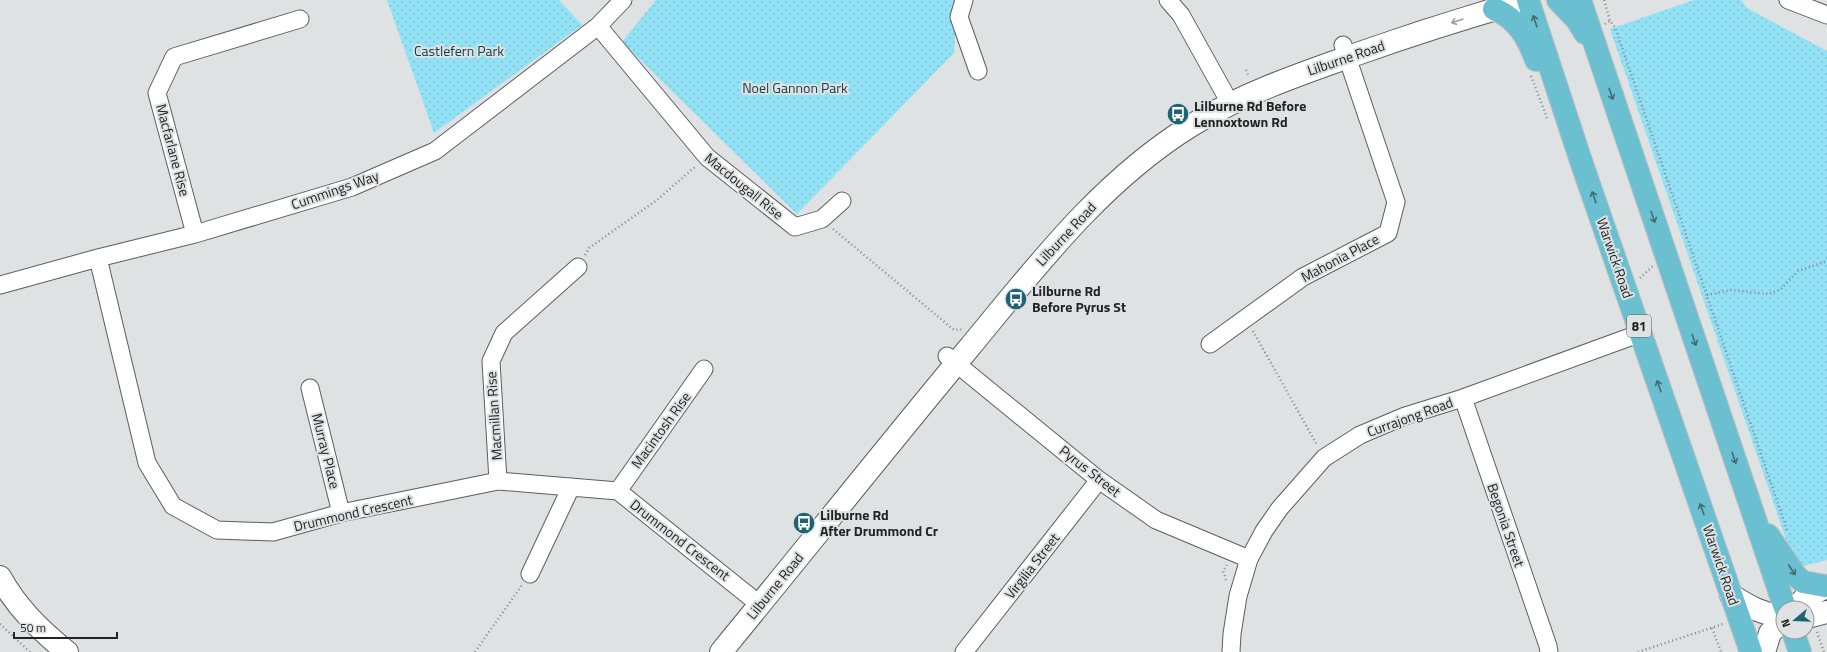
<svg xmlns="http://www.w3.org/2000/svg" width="1827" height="652" viewBox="0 0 1827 652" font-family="'Titillium Web',sans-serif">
<defs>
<pattern id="park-dots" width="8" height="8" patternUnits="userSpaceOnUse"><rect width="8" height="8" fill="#92e1f5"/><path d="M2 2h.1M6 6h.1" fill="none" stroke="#7ec1d2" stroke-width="1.8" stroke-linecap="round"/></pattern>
</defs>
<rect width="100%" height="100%" fill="#dee2e3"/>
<path fill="url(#park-dots)" d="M387,0h172l23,25 -148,108z
M656,0h301l-3,53 -157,161 -175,-172z
M1694,0h47l6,8 80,43v509l-31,8 -186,-539z"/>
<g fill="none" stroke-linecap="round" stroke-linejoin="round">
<g stroke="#5b5e5f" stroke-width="19">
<path id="street" d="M964,0l-5,17 19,54
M1168,0l13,15 49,88
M1788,0l39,15
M598,26l109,131 88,70 27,-8 20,-18
M195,234l-38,-141 17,-36 126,-38
M98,258l49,205 26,43 44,24 56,2 68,-19 157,-32 120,10 141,113
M0,285l98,-27 97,-24 157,-47 83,-36 163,-125 25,-26
M1210,344l93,-67 85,-44 8,-31 -53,-157
M947,356l152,124 57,40 93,39
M310,388l31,125
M1463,398l85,248 1,6
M498,481l-7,-120 13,-28 74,-66
M618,491l86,-122
M530,574l41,-87
M964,652l135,-172
M1231,652l1,-18 6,-38 11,-37 15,-28 16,-23 44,-50 36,-23 45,-19 58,-18 178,-65"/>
</g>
<g stroke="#5b5e5f" stroke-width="24">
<path id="secondary" d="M0,577c17,31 40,53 67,75
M1731,595c17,11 32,20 52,21
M1795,608l9,-9 23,-13
M1807,617l20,-5
M721,652c83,-101 164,-203 248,-304 67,-81 132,-167 223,-223 52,-32 108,-51 165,-71 51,-18 104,-35 156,-50l4,-4
M1764,652l6,-19 13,-13"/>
</g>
<g stroke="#bdbdbd" stroke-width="24">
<path id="primary" d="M1528,0l54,164 169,488
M1558,0l19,20 8,13
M1580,0l205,608
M1494,9c23,9 34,29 42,51
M1768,535l28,41 7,6 22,4
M1793,632l7,20"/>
</g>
<path stroke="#868889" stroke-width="2.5" stroke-dasharray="1 3" stroke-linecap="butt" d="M1604,0l6,21 5,6 172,503
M1605,24l5,-3
M1246,70l3,7
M1531,76l16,42
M833,229l121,101 6,-1 3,2
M585,255l4,-7 68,-48 39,-34
M1640,278l13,-12
M1707,295l24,-5 38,4 12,-5 17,-18 29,-10
M1253,331l64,114
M1226,580l-3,-9 4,-6
M0,624l30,28
M1712,628l9,24
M1817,632l7,20
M475,652l47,-67
M1638,652l85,-28"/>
<use href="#street" stroke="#fff" stroke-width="17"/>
<use href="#secondary" stroke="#fff" stroke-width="22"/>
<use href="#primary" stroke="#6ac0d0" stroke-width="22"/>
</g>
<defs><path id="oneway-shaft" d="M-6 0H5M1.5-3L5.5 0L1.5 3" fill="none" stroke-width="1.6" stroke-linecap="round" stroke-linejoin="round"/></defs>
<use stroke="#9c9c9c" href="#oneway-shaft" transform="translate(1457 21) rotate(162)"/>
<g stroke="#426a71">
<use href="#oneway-shaft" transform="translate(1535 21) rotate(-108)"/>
<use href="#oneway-shaft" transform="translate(1611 94) rotate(71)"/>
<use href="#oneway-shaft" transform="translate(1594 197) rotate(-109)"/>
<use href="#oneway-shaft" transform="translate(1653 217) rotate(71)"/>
<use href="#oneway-shaft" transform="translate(1694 340) rotate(71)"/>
<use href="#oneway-shaft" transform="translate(1659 386) rotate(-109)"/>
<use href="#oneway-shaft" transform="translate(1734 458) rotate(71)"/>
<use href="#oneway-shaft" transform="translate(1702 509) rotate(-109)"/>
<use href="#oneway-shaft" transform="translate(1792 570) rotate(57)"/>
</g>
<defs>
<g id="bus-disc" transform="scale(1.15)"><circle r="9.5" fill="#1c6373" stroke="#dee2e3"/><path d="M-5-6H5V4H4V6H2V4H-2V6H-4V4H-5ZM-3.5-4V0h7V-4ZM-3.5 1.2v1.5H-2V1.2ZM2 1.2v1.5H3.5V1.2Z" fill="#fff"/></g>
</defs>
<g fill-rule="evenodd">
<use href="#bus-disc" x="1178" y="114"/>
<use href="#bus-disc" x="1016" y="299"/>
<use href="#bus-disc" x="804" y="523"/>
</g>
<g text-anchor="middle" stroke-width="4" stroke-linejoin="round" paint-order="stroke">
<rect fill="#dee2e3" stroke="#5a5c5d" stroke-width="1" x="1627" y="315" width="24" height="22" rx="3"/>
<g font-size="13" font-weight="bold" fill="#222324">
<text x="1639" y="331">81</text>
</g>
<g font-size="14" fill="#13414c" stroke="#dee2e3">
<text x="459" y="56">Castlefern Park</text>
<text x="795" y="93">Noel Gannon Park</text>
</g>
<g font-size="14" fill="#222324" stroke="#dee2e3">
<text transform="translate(1346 58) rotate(-19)" y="5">Lilburne Road</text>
<text transform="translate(173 150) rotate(75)" y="5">Macfarlane Rise</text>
<text transform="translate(744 186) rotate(39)" y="5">Macdougall Rise</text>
<text transform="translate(335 190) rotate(-19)" y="5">Cummings Way</text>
<text transform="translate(1066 234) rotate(-47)" y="5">Lilburne Road</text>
<text transform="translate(1340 258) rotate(-28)" y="5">Mahonia Place</text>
<text transform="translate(1615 258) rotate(71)" y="5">Warwick Road</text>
<text transform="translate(494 416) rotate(-94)" y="5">Macmillan Rise</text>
<text transform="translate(1410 417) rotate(-20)" y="5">Currajong Road</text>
<text transform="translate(661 430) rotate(-54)" y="5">Macintosh Rise</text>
<text transform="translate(326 451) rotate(76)" y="5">Murray Place</text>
<text transform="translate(1090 471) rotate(38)" y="5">Pyrus Street</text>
<text transform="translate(353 513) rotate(-13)" y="5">Drummond Crescent</text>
<text transform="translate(1506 525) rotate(71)" y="5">Begonia Street</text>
<text transform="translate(680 540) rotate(38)" y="5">Drummond Crescent</text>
<text transform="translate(1721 565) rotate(71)" y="5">Warwick Road</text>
<text transform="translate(1032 566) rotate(-52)" y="5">Virgilia Street</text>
<text transform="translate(775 586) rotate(-51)" y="5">Lilburne Road</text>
</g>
<g font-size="14" font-weight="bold" fill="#222324" stroke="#dee2e3" text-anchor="start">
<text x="1194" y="111">Lilburne Rd Before<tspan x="1194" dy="16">Lennoxtown Rd</tspan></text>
<text x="1032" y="296">Lilburne Rd<tspan x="1032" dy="16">Before Pyrus St</tspan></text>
<text x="820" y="520">Lilburne Rd<tspan x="820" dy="16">After Drummond Cr</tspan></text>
</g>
</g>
<g transform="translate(1795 620) rotate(251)"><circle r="19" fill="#dee2e3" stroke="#939697"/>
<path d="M0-3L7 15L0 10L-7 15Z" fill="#1c6373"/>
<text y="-6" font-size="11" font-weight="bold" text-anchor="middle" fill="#222324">N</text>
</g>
<path d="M14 632v6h103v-6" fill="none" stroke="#222324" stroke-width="2"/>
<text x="20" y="632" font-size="12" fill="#222324" stroke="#dee2e3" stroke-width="3" paint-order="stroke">50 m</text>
</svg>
